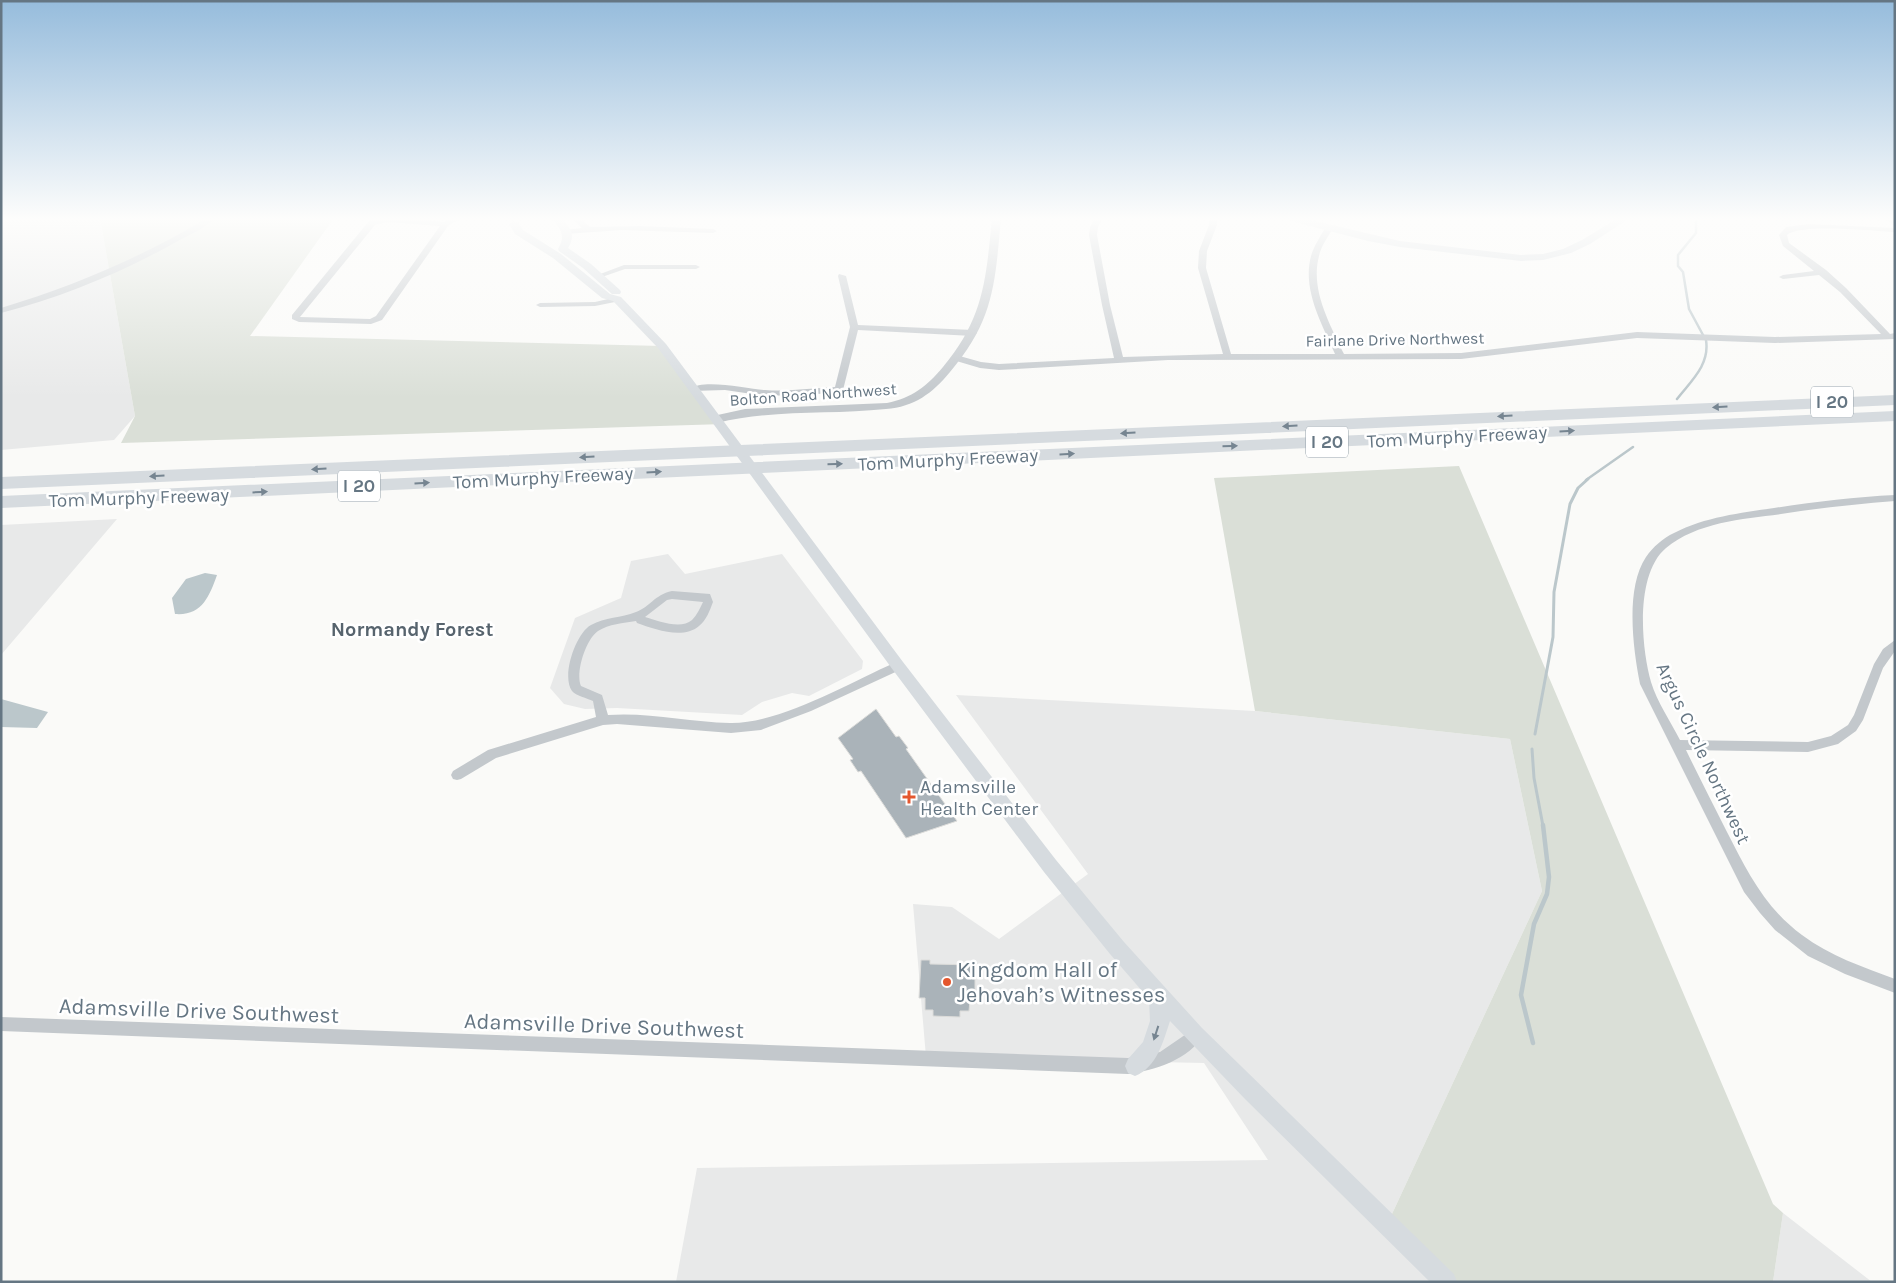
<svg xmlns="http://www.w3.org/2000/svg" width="1896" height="1283" viewBox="0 0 1896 1283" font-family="Karla,sans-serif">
<rect width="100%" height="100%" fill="#fafaf8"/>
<path fill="#e8e9e9" d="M1,218h99l35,198 -21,24 -113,10z
M117,519l-64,75 -52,61v-130z
M668,554l17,20 97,-20 81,107 -1,8 -53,27 -17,-3 -30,9 -20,13 -125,-7 -32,1 -21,-5 -14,-16 25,-70 46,-20 10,-37z
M956,695l299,16 255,28 32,152 -157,338 52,53h-761l21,-114 571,-8 -64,-97 -278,-6 -13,-153 39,3 47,32 89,-65z
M1783,1213l89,69h-99z"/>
<path fill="#dadfd7" d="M100,218h234l-84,118 412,10 62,78 -603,19 14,-27z
M1459,466l314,738 10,9 -10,69h-336l-52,-53 157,-338 -32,-152 -255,-28 -41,-233z"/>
<path fill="#bbc7cb" d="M205,573l12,2c-8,22 -15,41 -42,39l-3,-16 14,-19z
M1,699l47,13 -11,16 -36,-1z"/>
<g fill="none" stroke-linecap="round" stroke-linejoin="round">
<path stroke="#bbc7cb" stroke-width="2.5" d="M1696,218v15l-18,22v11l5,6 6,37 14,26
M1677,399c14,-18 33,-34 29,-59
M1586,480l47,-33"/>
<path stroke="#bbc7cb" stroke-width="3" d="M1535,734l18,-97 1,-45 16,-88 8,-16 10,-9
M1532,749l2,29 9,48"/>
<path stroke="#bbc7cb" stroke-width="4.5" d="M1533,1043l-12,-48 13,-71 13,-30 2,-17 -6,-52"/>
</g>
<path fill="#aab3b9" stroke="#dcdcda" d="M876,709l20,28 3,-1 9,12 -2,1 51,72 -51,17 -45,-67 -3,1 -8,-12 3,-1 -15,-21z
M921,960h9v4l45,1v35h-5l-1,11h-9v6l-27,-1v-6h-8v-12h-6z"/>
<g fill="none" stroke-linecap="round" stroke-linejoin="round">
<path fill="#c3c8cc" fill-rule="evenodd" d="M207,218h9c-11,10 -27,17 -40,24 -55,31 -114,55 -175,71v-5c73,-22 141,-51 206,-90z
M382,218h27l35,4 7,-4h10l-13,8 -66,94 -11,4 -72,-2 -7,-3v-4l77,-94zM387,222l53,4 -64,90 -6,3 -70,-2 75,-92z
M571,218h9l10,9 50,-1 73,3 4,2 -4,2 -91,-3 -57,4v-4l17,-2z
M1095,218h8l-5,9 -1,8 13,70 13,52 100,-3 -25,-86 1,-17 10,-26v-7h8v7l-10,26 -1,17 25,86h104c-13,-30 -33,-64 -24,-98 3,-10 9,-19 14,-28l4,-2 4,2c-5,9 -12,18 -14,28 -9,34 11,68 25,98l117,-1 176,-21 138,5 106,-3 -41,-42 -21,-17 -36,4 -4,-2 4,-2 31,-4 -31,-25 -4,-11 7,-8 23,-3 86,4v4c-21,-1 -96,-9 -108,3l2,8 37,27 20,18 44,46 5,-1v6l-120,4 -138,-5 -176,21 -293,1 -169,10 -19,-2 -27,-8v-4l3,-1 25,7 18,2 115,-6 -12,-53 -13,-70 1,-8z
M624,265h72l4,2 -4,2h-71l-26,9 -4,-2z
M839,274l7,2 12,49 115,5 4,3 -4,3 -115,-6 -15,60 -4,3 -73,3 -41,-6 -34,1 -1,-2c13,-11 58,0 75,1 23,2 47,-2 70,-3l15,-60 -12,-51z
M617,297l4,2 -1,2 -25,5 -55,1 -4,-2 4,-2 55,-1z
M1895,495v6c-38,3 -76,7 -114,13 -38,5 -84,8 -115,34 -31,26 -25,99 -15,134 6,20 20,40 29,58l128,2 23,-6 17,-11 6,-10 20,-51 9,-15 12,-9v11l-12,17 -20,52 -7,11 -18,13 -30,8 -122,-2c13,27 27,54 41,82 20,39 38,76 75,103 28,21 61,32 93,44v14l-50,-19 -37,-18 -33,-26 -15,-17 -16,-21 -104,-208c-7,-35 -15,-96 6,-127 7,-10 17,-19 28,-24 31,-16 66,-20 100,-25 40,-6 80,-11 121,-13z
M672,591l38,3 3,8c-3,8 -7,19 -14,24 -16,14 -45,3 -62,-3l-1,-2c-13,2 -27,3 -38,10 -12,8 -23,42 -17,55l21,9 6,20c40,-3 81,7 122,8 49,1 119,-40 164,-60h8l2,3 -2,3 -91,42 -50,19 -30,3 -114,-9 -14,1 -107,33 -35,21 -4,1 -4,-1 -2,-4 2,-4 35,-21 108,-33 -3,-16c-6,-3 -17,-5 -21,-10 -11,-15 4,-58 19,-66 14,-8 30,-7 45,-13 14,-5 18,-17 36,-21zM672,599l31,3c-3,6 -6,13 -11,18 -11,10 -34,1 -47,-3l22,-17z
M1,1017l1127,41 32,-6 35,-24 5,2 2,5c-10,24 -50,36 -74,39l-1127,-43z"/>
<path fill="#c3c8cc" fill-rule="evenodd" d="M992,218h9c-6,66 -7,102 -51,154 -17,21 -36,35 -64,37 -56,6 -114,0 -169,14l-4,-1 -2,-3 2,-3 32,-7 142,-6c25,-5 40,-17 56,-36 41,-49 43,-88 49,-149z
M1885,218h9l1,9z"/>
<path fill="#d6dbdf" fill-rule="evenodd" d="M552,218h10c9,11 14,17 6,30l23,16 29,26 1,2 -1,2h-8l-29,-26 -24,-17 -1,-2c8,-14 3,-19 -6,-31z
M1285,218h17l98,23 121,14 22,-1 20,-5 19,-9 36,-22h12l-40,26 -19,9 -28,7 -22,1 -121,-14 -32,-6 -81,-21z
M514,221l4,1 5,8 38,24 49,40 11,3 45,47 237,318 153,198 68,82 78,86 252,246 3,8h-27l-185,-183 -75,-78c-7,21 -13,46 -35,55l-7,-3 -3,-7 3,-7 15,-17 7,-21 -1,-22 -39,-45 -66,-82 -151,-202 -235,-322 -45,-47 -11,-3 -49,-40 -38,-24 -6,-10z"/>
<path fill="#d6dbdf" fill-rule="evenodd" d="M1895,395v10l-1894,84v-12z
M1895,411v10l-1894,87v-12z"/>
</g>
<defs><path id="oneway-solid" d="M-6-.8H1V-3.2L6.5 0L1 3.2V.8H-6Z" transform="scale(1.25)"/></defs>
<g fill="#768591">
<use href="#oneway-solid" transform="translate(1720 407) rotate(177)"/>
<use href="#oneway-solid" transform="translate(1505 416) rotate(177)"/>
<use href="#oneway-solid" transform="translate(1290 426) rotate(177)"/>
<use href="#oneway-solid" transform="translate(1567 431) rotate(-3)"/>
<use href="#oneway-solid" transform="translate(1128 433) rotate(177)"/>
<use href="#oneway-solid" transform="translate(1230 446) rotate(-2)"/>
<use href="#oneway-solid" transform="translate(1067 454) rotate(-3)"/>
<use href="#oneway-solid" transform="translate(587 457) rotate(177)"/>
<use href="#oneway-solid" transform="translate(835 464) rotate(-2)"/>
<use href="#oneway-solid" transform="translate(319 469) rotate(177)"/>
<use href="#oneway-solid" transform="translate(654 472) rotate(-3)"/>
<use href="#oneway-solid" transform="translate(157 476) rotate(177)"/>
<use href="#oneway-solid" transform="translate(422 483) rotate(-3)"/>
<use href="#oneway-solid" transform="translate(260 492) rotate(-3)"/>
<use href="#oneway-solid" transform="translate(1156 1033) rotate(108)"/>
</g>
<linearGradient id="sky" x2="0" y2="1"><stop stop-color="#96bcdc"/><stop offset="0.55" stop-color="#fdfdfc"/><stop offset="1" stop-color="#fdfdfc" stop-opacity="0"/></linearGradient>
<rect width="1896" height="398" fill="url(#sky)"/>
<g fill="#e4572e" stroke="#fff" stroke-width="2">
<path d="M906.5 789.5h5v5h5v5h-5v5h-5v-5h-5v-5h5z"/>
<circle cx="947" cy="982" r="5"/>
</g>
<g text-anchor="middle" stroke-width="5" stroke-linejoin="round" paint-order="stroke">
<g font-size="16" fill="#657683" stroke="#fff">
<text transform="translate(1395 339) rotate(-1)" y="6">Fairlane Drive Northwest</text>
<text transform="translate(813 394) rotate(-4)" y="6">Bolton Road Northwest</text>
</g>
<g fill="#fff" stroke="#939fa8" stroke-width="1">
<rect x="1811" y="386.5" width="42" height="31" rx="4"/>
<rect x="1306" y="426.5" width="42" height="31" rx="4"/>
<rect x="338" y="470.5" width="42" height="31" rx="4"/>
</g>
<g font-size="18" font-weight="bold" fill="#657683">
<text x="1832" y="408">I 20</text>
<text x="1327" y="448">I 20</text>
<text x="359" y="492">I 20</text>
</g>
<g font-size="19" fill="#657683" stroke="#fff">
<text transform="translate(1457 436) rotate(-3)" y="7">Tom Murphy Freeway</text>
<text transform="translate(948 459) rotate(-3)" y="7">Tom Murphy Freeway</text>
<text transform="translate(543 477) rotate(-3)" y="7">Tom Murphy Freeway</text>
<text transform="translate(139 497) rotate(-2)" y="7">Tom Murphy Freeway</text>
<text transform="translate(1704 753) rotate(65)" y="7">Argus Circle Northwest</text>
</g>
<g font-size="19" fill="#657683" stroke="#fff" text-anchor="start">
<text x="920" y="793">Adamsville<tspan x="920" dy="22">Health Center</tspan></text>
</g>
<g font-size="20" font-weight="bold" fill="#57646e" stroke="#fff">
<text x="412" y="636">Normandy Forest</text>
</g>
<g font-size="22" fill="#657683" stroke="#fff" text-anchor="start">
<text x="957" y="977">Kingdom Hall of<tspan x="957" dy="25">Jehovah’s Witnesses</tspan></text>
</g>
<g font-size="22" fill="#657683" stroke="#fff">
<text transform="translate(199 1010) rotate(2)" y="8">Adamsville Drive Southwest</text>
<text transform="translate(604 1025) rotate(2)" y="8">Adamsville Drive Southwest</text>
</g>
</g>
<rect width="1896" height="1283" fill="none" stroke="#657683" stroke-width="5"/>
</svg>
